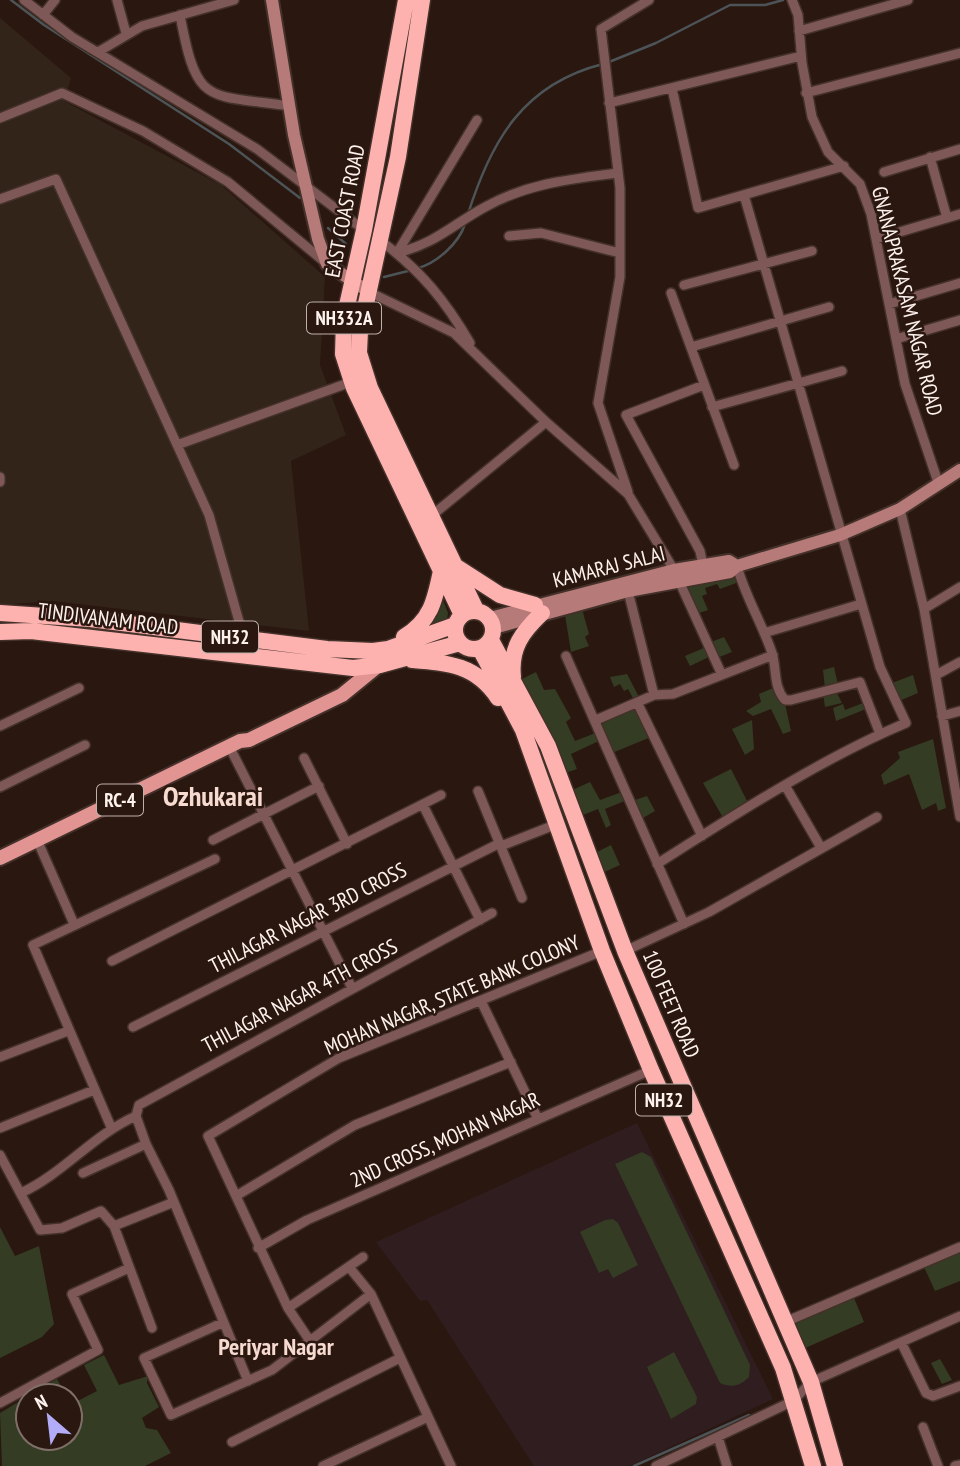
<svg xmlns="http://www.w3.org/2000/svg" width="960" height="1466" viewBox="0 0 960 1466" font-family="'PT Sans Narrow',sans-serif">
<rect width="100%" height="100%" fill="#2a170f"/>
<path fill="#332419" d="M0,18l71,60 -7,23 157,84 104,92 -5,88 26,70 -55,26 18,170 -256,-30 -53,4z"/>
<path fill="#301d1f" d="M637,1123l136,276 -143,67h-96l-107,-166 -7,1 -44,-59z"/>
<path fill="#343c24" d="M737,574l2,8 -19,7 -3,-5 -12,4 2,6 -5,2 6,14 -12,4 -14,-30z
M443,600l5,13 -1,7 -21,9 11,-13z
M582,609l7,25 -4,3 4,9 -18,6 -6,-37z
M724,637l8,15 -15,6 -6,-16z
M706,647l5,9 -21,10 -5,-10z
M834,667l4,18 -13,4 -2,-19z
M536,672l8,18 11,-1 16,29 -5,4 9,19 23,-9 3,8 -30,14 6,15 -15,5 -44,-93z
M627,674l12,23 -5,3 -6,-11 -4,2 -4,-7 -6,3 -4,-10z
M913,675l5,18 -19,8 -7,-18z
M773,688l12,16 6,27 -8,3 -12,-25 -18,7 -7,-5 15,-9 -2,-8z
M836,691l6,12 -17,4 -2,-13z
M863,703l3,6 -30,12 -3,-13 10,-4 2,6z
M636,707l15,30 -39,16 -12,-30z
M752,720l2,29 -9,6 -13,-26z
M933,739l13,69 -8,3 -2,-8 -14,7 -13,-36 -25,11 -3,-10 19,-17 -2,-6z
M731,769l16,32 -13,8 -9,12 -22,-38z
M590,782l10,18 22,-8 5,8 -22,9 6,16 -5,3 -8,-19 -20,8 -10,-25z
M647,796l8,15 -12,7 -8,-18z
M611,845l9,20 -20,9 -7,-20z
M642,1152l9,5 99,208 -1,12c-9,9 -17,11 -29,6l-105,-219z
M613,1219l5,4 20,42 -25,13 -5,-9 -9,4 -19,-41 25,-12z
M0,1227l15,29 24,-10 15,78 -12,13 -42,21z
M960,1251v30l-25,10 -11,-24z
M854,1298l10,24 -61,27 -9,-25z
M674,1352l23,45 -1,7 -25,15 -24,-52z
M104,1355l15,30 29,-9 -1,7 12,24 -17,11 4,10 11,2 14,23 -26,13h-143l-2,-53 28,-17v42h42v-33l27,-14 -13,-26z
M940,1359l12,21 -10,4 -11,-21z
M57,1379l9,17h-38z"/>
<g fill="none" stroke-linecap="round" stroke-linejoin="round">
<path stroke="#4c5458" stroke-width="2.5" d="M11,0l33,25 185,119 71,54
M609,62l47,-19 74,-38h35l18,-5
M468,214c23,-73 55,-130 135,-150
M328,228l18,16
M418,268c19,-5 41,-25 47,-44
M384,277l28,-7
M634,1466l115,-51"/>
<g stroke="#43312a" stroke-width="12">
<path id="street" d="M24,0l48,37 185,112 107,81
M117,0l9,33
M792,0l6,15 4,48 10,54 16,35 32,32 11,30 34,170 34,101
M43,15l12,-15
M180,15c17,91 25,79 109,91
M799,31l109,-31
M98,52l44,-26 92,-26
M672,88l26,120 146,-42
M806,93l154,-40
M609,103l192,-47
M0,118l62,-25 81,38 85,51 98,81
M930,157l17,61
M884,172l76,-23
M0,199l56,-20 153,336 35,124
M509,236l32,-3 79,20
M876,239l84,-25
M381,241c40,30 64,59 89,102
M397,253c40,-10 56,-29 90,-47 42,-23 85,-27 131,-33
M397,253l80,-133
M684,285l128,-34
M369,292l85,41 92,89 82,72 46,76 48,105
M671,293l63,172
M889,304l71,-21
M896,339l64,-19
M691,347l138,-40
M712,407l130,-36
M177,445l174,-63
M0,477v5
M628,492l-30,-89 22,-126v-89l-19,-159 48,-29
M900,509l24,100 36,208
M430,517l116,-95
M703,565l-3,-14 -74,-136 78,-30
M737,566c8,30 25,57 35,87 5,16 1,34 13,47h6l69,-18 20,52
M628,591l26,104
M924,609l36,-22
M764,633l97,-29
M566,656l118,268
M936,675l24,-13
M637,702l65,134
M942,716l18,-5
M596,720l58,-25 19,-1 100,-39
M0,726l79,-38
M229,746l123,242
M304,758l43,86
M0,787l85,-42
M786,787l34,59
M478,791l44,107
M423,805l57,115
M213,840l106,-54
M38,842l36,82
M501,846l56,-22
M657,864c76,-48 167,-107 249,-141l-26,-56 -136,-472
M625,951l84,-39 168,-95
M112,961l329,-166
M481,1001l56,116
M133,1027l367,-184
M0,1057l68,-26
M111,1127l-78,-182 182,-86
M0,1128l94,-38
M0,1155l40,75 22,-2 39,-17 13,15 60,-24
M83,1173l63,-29
M21,1193c43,-20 72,-58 115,-77
M236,1196l119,-71 156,-63
M114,1226l38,102
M258,1248l49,-28 344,-150
M349,1267l22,27 80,172
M288,1308l75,-51
M785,1322l175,-75
M222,1323l-78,35 27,57 101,-45 99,-76
M310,1341l-22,-33 -80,-172 131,-78 263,-107
M902,1344l24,49 7,3 27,-10
M248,1381l-79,-191 -23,-46 -10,-28 3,-11 353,-192
M0,1403l98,-53 -26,-56 57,-26
M923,1427l15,39
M718,1437l9,29
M232,1442l168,-84
M323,1466l105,-49
M656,1466l137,-65 18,-19 149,-66
M955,1466l5,-1"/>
</g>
<g stroke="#43312a" stroke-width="16">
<path id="secondary" d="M272,0l22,135 24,104 9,25 42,28
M490,618l184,-48 55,-9 8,5
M494,628l134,-37 102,-19 7,-6 103,-31 60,-26 60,-39"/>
</g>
<g stroke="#43312a" stroke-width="18">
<path id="primary" d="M0,858l240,-117 9,-1 93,-45 38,-31"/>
</g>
<g stroke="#43312a" stroke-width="19">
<path id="highway" d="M406,0l-42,230 -20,89 -1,35 11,34 108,227
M422,0l-24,157 -38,174 -1,22 11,35 106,222
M455,566l45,29 35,10
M455 630a19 19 0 1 1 38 0a19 19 0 1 1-38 0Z
M0,613l90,6 237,30 46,2 15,-2 67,-24
M0,632l31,-1 322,37 27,-3 80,-22
M404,637c27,-16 31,-37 37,-66
M491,640l57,106 77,205 186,431 24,84
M480,649l43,81 79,221 49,119 132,298 30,98
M412,660c37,3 64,5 86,38
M513,677c-3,-29 9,-45 29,-64"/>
</g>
<use href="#street" stroke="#7e5857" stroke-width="9"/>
<use href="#secondary" stroke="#b67a78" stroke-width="12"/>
<use href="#primary" stroke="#e19492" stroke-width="14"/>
<use href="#highway" stroke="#feb2b0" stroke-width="16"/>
</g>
<g text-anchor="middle" stroke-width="5" stroke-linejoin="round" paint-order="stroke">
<g fill="#2a170f" stroke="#beb0ab" stroke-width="2">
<rect x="307" y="302.5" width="74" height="31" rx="5"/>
<rect x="202" y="621.5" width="56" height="31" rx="5"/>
<rect x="97" y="784.5" width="46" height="31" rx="5"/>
<rect x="636" y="1084.5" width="56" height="31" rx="5"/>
</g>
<g font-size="19" font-weight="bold" fill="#fef2ee">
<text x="344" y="325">NH332A</text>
<text x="230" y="644">NH32</text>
<text x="120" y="807">RC-4</text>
<text x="664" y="1107">NH32</text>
</g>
<g font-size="21" fill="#fef2ee" stroke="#2a170f">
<text transform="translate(345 211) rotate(-79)" y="7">EAST COAST ROAD</text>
<text transform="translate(907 301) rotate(76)" y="7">GNANAPRAKASAM NAGAR ROAD</text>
<text transform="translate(609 567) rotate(-14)" y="7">KAMARAJ SALAI</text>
<text transform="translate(108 619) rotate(7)" y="7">TINDIVANAM ROAD</text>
<text transform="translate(308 918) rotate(-27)" y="7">THILAGAR NAGAR 3RD CROSS</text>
<text transform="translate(452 995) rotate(-23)" y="7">MOHAN NAGAR, STATE BANK COLONY</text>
<text transform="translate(300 996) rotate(-28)" y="7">THILAGAR NAGAR 4TH CROSS</text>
<text transform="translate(671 1004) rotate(67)" y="7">100 FEET ROAD</text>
<text transform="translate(445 1140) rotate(-24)" y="7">2ND CROSS, MOHAN NAGAR</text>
</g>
<g font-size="24" font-weight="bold" fill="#f7dad0" stroke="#2a170f">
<text x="276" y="1355">Periyar Nagar</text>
</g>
<g font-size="28" font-weight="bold" fill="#f7dad0" stroke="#2a170f">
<text x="213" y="806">Ozhukarai</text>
</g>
</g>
<g transform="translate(49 1417) rotate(332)"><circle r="33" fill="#2a170f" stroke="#7f6f68" stroke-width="2"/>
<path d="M0-5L12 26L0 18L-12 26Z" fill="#b3adf9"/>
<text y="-10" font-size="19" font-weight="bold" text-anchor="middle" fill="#fef2ee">N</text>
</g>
</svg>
